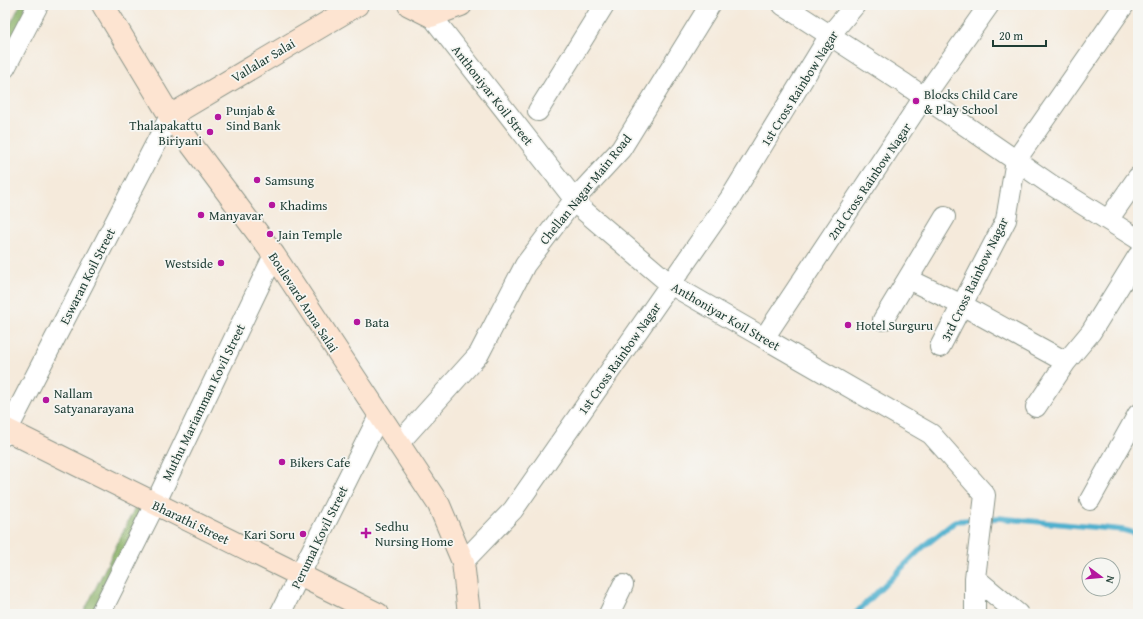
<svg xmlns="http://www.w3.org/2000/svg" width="1143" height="619" viewBox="0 0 1143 619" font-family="'Gentium Book Plus',serif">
<rect width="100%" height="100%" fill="#f6f6f2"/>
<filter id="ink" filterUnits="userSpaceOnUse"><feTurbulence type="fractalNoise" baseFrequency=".025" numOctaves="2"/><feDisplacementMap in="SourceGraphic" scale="8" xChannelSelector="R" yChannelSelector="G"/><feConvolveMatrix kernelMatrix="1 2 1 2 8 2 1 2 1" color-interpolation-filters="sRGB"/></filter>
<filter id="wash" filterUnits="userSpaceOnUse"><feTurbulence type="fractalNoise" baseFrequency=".012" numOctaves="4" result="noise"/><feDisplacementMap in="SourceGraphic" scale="16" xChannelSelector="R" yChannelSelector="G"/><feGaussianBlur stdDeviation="0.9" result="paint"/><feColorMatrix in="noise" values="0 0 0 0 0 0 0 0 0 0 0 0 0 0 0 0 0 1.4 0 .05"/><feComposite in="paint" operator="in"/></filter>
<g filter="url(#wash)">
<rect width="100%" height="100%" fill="#f5eadb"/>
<path fill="#89b066" stroke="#54764d" d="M20,5h15l-30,57v-27z
M138,501l17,3 -61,110h-11z"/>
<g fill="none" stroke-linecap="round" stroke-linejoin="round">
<path stroke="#4fb0ce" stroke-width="5.5" d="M855,614l68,-67 33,-26 43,-3 124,12 15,4"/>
</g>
</g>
<g filter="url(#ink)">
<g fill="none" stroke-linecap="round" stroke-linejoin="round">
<g stroke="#8a9488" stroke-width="22">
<path id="street" d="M423,5l159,204 88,75 261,150 54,61 -10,83v36
M783,5l122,79 145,100 88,55
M5,68l33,-63
M538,111l66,-106
M1108,220l30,-43
M908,279l54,26 104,57
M883,320l62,-103
M764,338l160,-241 65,-92
M940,347l66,-127 10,-60 108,-155
M1036,407l30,-45 25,-30 47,-76
M5,435l165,-319
M398,444l81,-90 46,-89 49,-65 47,-51 89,-144
M1090,500l48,-86
M463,562l50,-52 218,-313 99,-162 25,-30
M975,578l43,36
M100,614l55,-110 119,-249
M280,614l99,-198
M609,614l14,-29"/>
</g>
<g stroke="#8a9488" stroke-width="24">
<path id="secondary" d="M103,5l67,111 104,139 165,250 24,57 6,52
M409,5l22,11 30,-11
M170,116l187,-111
M5,429l373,185"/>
</g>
<use href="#street" stroke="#fff" stroke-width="20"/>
<use href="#secondary" stroke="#fde4d1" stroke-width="22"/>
</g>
</g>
<g fill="#b5179e" stroke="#f6f6f2" stroke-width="1.5">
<circle cx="916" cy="101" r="4"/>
<circle cx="218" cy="117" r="4"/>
<circle cx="210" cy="132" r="4"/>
<circle cx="257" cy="180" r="4"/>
<circle cx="272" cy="205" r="4"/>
<circle cx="201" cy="215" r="4"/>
<circle cx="270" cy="234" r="4"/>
<circle cx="221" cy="263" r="4"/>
<circle cx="357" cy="322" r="4"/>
<circle cx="848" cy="325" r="4"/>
<circle cx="46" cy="400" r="4"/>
<circle cx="282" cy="462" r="4"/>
<path d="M364 527h4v4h4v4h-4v4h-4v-4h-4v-4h4z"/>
<circle cx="303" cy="534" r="4"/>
</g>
<g text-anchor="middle" stroke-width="3.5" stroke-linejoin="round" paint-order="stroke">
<g font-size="13" fill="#1f3d34" stroke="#f6f6f2">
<text transform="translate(263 60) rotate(-31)" y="5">Vallalar Salai</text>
<text transform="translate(799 88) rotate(-58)" y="5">1st Cross Rainbow Nagar</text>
<text transform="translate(493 95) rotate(52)" y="5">Anthoniyar Koil Street</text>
<text transform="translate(869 181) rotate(-56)" y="5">2nd Cross Rainbow Nagar</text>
<text transform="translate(585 189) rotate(-51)" y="5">Chellan Nagar Main Road</text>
<text transform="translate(87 276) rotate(-63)" y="5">Eswaran Koil Street</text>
<text transform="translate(974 279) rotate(-64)" y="5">3rd Cross Rainbow Nagar</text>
<text transform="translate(304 302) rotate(57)" y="5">Boulevard Anna Salai</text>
<text transform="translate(726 316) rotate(30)" y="5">Anthoniyar Koil Street</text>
<text transform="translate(619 358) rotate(-55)" y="5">1st Cross Rainbow Nagar</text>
<text transform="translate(203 402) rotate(-64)" y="5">Muthu Mariamman Kovil Street</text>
<text transform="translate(191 522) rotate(26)" y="5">Bharathi Street</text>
<text transform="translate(319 537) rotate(-64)" y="5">Perumal Kovil Street</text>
</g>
<g font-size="13" fill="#1f3d34" stroke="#f6f6f2" text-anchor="start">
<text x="924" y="99">Blocks Child Care<tspan x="924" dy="15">&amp; Play School</tspan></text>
<text x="226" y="115">Punjab &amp;<tspan x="226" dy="15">Sind Bank</tspan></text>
<text x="202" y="130" text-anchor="end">Thalapakattu<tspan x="202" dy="15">Biriyani</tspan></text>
<text x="265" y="185">Samsung</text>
<text x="280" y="210">Khadims</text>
<text x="209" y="220">Manyavar</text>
<text x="278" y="239">Jain Temple</text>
<text x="213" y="268" text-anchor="end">Westside</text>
<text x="365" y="327">Bata</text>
<text x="856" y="330">Hotel Surguru</text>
<text x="54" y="398">Nallam<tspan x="54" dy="15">Satyanarayana</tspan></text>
<text x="290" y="467">Bikers Cafe</text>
<text x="375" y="531">Sedhu<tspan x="375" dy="15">Nursing Home</tspan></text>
<text x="295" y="539" text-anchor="end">Kari Soru</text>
</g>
</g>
<rect width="1143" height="619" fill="none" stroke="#f6f6f2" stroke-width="20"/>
<g transform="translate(1101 577) rotate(106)"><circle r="19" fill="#f6f6f2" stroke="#a0aca6"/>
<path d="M0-3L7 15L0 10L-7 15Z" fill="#b5179e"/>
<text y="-6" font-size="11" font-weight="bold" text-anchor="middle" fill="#1f3d34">N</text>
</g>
<path d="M993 40v6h53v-6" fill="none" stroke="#1f3d34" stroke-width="2"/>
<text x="999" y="40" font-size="12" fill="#1f3d34" stroke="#f6f6f2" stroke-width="3" paint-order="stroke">20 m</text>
</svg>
